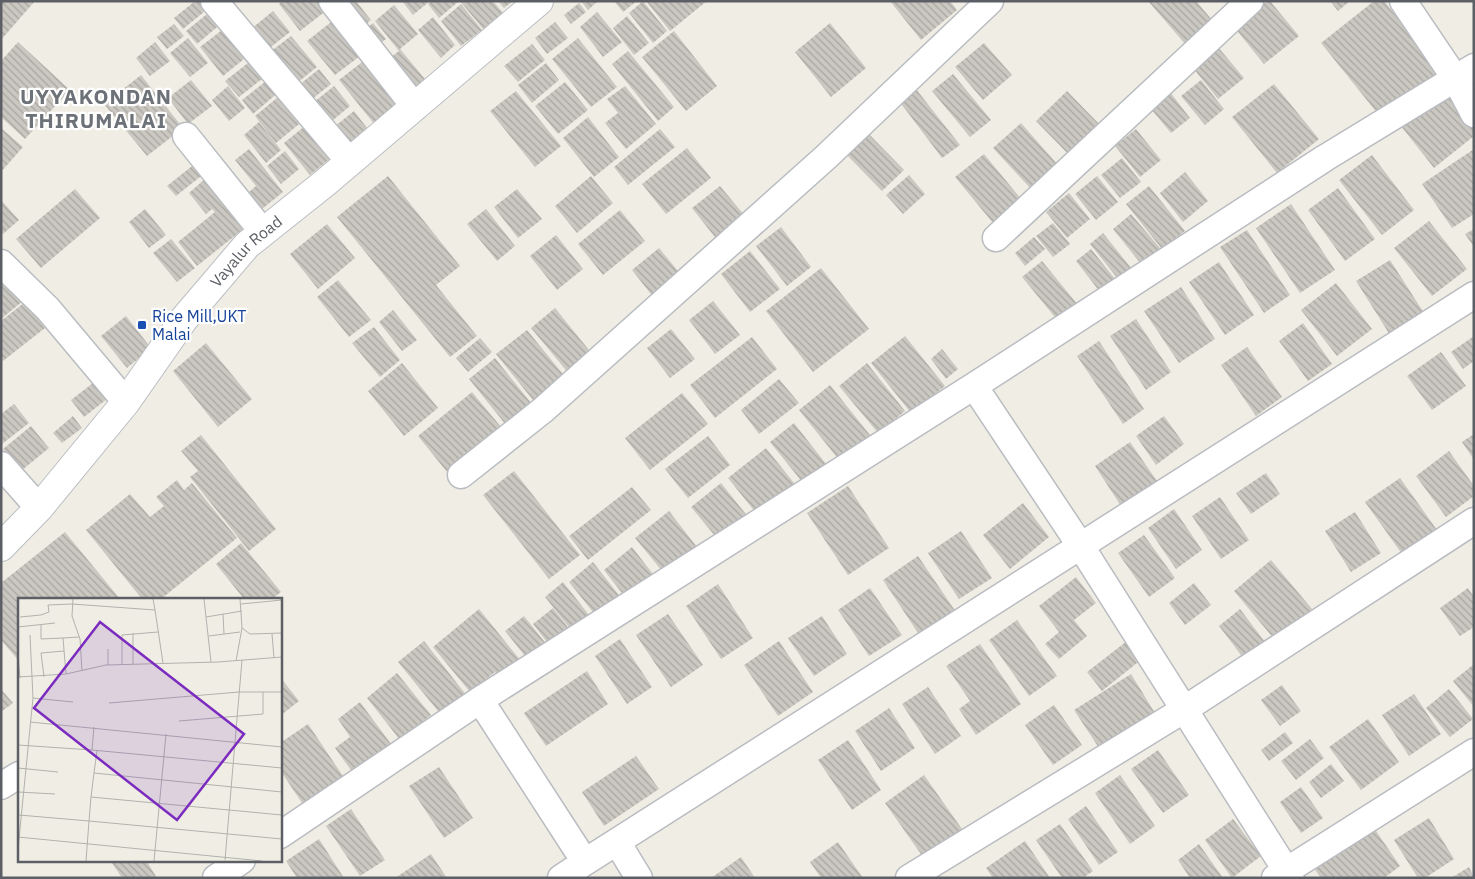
<svg xmlns="http://www.w3.org/2000/svg" width="1475" height="879" viewBox="0 0 1475 879" font-family="'IBM Plex Sans',sans-serif">
<defs>
<pattern id="building-back-hatch" width="6" height="6" patternUnits="userSpaceOnUse" patternTransform="scale(1.25)"><rect width="6" height="6" fill="#cbc8c1"/><path d="M-1 5l2 2M0 0l6 6M5-1l2 2" fill="none" stroke="#a8a6a1"/></pattern>
</defs>
<rect width="100%" height="100%" fill="#f0eee4"/>
<path fill="url(#building-back-hatch)" d="M1,1h34l-34,39z
M195,1h10l5,6 -27,22 -9,-11z
M282,1h45l4,6 -31,24 -21,-27z
M352,1h4l15,19 -13,11 -17,-21z
M402,1h28l-17,14z
M432,1h25l1,1 -19,16 -11,-14z
M460,1h33l10,12 -20,16z
M498,1h15l-9,7z
M581,1h17l-10,9z
M614,1h23l-14,11z
M643,1l24,30 -14,12 -24,-30z
M646,1h61l-37,30z
M890,1h60l7,9 -36,30z
M1148,1h48l17,20 -27,24z
M1267,1h3l29,35 -35,28 -30,-37z
M1330,1h20l-12,10z
M1374,1h10l57,71 -59,47 -61,-76z
M579,3l7,9 -15,12 -7,-9z
M461,4l21,26 -21,16 -20,-25z
M394,5l24,29 -18,15 25,30 -18,15 -24,-31 16,-12 -24,-30z
M212,10l10,13 -25,21 -11,-13z
M273,11l17,21 -28,22 -16,-21z
M597,12l25,30 -19,15 -23,-30z
M340,15l28,35 -33,25 -28,-34z
M627,16l22,27 -15,12 -21,-27z
M433,17l22,28 -14,13 -23,-28z
M555,22l13,16 -21,16 -12,-16z
M373,23l13,16 -13,10 -12,-16z
M830,23l36,45 -35,29 -36,-45z
M174,24l10,12 -17,13 -10,-12z
M226,27l23,28 -26,21 -23,-29z
M674,31l43,55 -31,25 -44,-54z
M291,36l26,31 -25,20 -26,-32z
M188,38l20,25 -18,14 -20,-24z
M578,38l39,49 -26,20 -39,-48z
M18,42l52,48 -45,49 -24,-22v-56z
M155,42l15,19 -20,15 -14,-18z
M984,43l28,32 -29,25 -28,-33z
M532,44l13,16 -27,22 -14,-16z
M1218,47l26,31 -26,21 -25,-31z
M628,51l46,56 -16,14 -46,-57z
M371,55l36,45 -32,25 -36,-45z
M253,59l14,16 -28,22 -14,-16z
M546,63l13,17 -27,23 -14,-18z
M319,69l12,15 -25,20 -12,-15z
M953,74l38,46 -21,17 -38,-46z
M141,75l42,53 -36,28 -43,-52z
M270,78l10,13 -27,23 -11,-14z
M191,80l21,26 -24,18 -20,-26z
M1201,80l23,29 -19,16 -24,-29z
M565,82l23,28 -30,24 -23,-28z
M1274,84l45,55 -42,34 -45,-56z
M228,86l17,22 -16,13 -17,-21z
M334,86l16,20 -24,20 -17,-20z
M625,86l31,38 -30,25 -21,-26 13,-10 -11,-14z
M916,89l44,56 -18,13 -43,-57z
M1444,90l30,38v8l-40,32 -34,-43z
M516,91l45,55 -26,21 -45,-56z
M1067,91l36,37 -31,30 -36,-37z
M1170,92l20,26 -19,15 -21,-25z
M283,93l21,27 -28,23 -21,-27z
M354,111l13,17 -24,20 -14,-17z
M588,117l31,40 -25,20 -31,-39z
M311,121l26,32 -27,22 -26,-32z
M259,122l22,28 -15,13 -22,-28z
M1021,123l37,42 -27,24 -38,-41z
M1,128l22,19 -22,25z
M660,129l15,18 -47,38 -14,-18z
M1136,129l25,31 -21,17 -25,-31z
M866,131l38,39 -22,21 -38,-39z
M687,148l24,30 -45,36 -24,-30z
M249,149l34,43 -27,22 -13,-17 13,-11 -21,-26z
M1474,149v65l-22,14 -30,-44z
M285,151l14,18 -18,15 -14,-18z
M984,154l38,46 -29,23 -38,-46z
M1372,155l42,55 -32,25 -43,-55z
M202,158l8,11 -34,27 -9,-10z
M1122,158l19,24 -21,16 -19,-23z
M1185,172l23,29 -25,21 -23,-29z
M909,175l16,19 -22,20 -17,-19z
M388,176l72,90 -24,19 41,51 -27,21 -113,-140z
M591,176l22,27 -36,30 -22,-27z
M1097,176l21,26 -22,18 -21,-26z
M206,178l45,45 -54,43 -19,-24 37,-30 -3,-3 -6,5 -17,-21z
M720,186l30,36 -29,23 -29,-37z
M1149,186l36,45 -23,18 -36,-45z
M1338,188l37,51 -30,22 -37,-51z
M75,189l25,29 -59,50 -25,-29z
M517,189l25,30 -24,19 -24,-31z
M1069,193l21,26 -23,19 -21,-26z
M1,200l18,20 -16,14 -2,-3z
M1291,204l44,66 -35,23 -44,-65z
M145,209l21,26 -17,13 -20,-26z
M486,209l29,37 -18,15 -30,-37z
M620,210l25,31 -42,34 -25,-31z
M1131,214l29,34 -19,16 -28,-35z
M1429,221l38,48 -35,27 -38,-48z
M1053,223l17,21 -17,13 -17,-21z
M327,224l28,34 -37,31 -28,-35z
M781,227l30,40 -24,19 -31,-40z
M1474,229v18l-9,-13z
M1247,230l43,65 -26,18 -44,-66z
M1103,233l29,36 -14,10 -28,-35z
M556,235l27,34 -26,21 -27,-34z
M1034,237l11,12 -20,17 -10,-13z
M171,239l24,29 -18,14 -24,-29z
M659,248l23,28 -28,22 -22,-28z
M1091,249l25,31 -16,12 -24,-31z
M750,251l30,38 -30,23 -29,-38z
M1390,260l34,53 -34,22 -34,-54z
M1042,261l41,50 -20,16 -41,-50z
M1219,262l35,53 -29,20 -36,-53z
M821,268l48,61 -56,43 -47,-61z
M7,280l16,21 -22,18v-34z
M338,280l33,40 -22,17 -32,-40z
M1336,283l36,46 -35,27 -36,-46z
M1181,287l34,52 -36,24 -35,-52z
M713,301l27,34 -25,19 -26,-34z
M25,302l20,26 -42,33 -2,-2v-38z
M555,308l38,47 -23,20 -39,-47z
M393,310l24,30 -15,11 -23,-29z
M126,316l25,32 -24,20 -26,-32z
M1136,319l35,53 -25,18 -36,-54z
M1303,323l29,41 -24,17 -29,-40z
M374,327l26,33 -20,17 -28,-34z
M671,329l24,30 -25,19 -23,-30z
M527,330l44,54 -30,26 -45,-56z
M905,336l40,50 -34,27 -40,-50z
M1474,336v25l-11,8 -12,-17z
M752,337l25,32 -62,49 -25,-33z
M480,338l12,14 -24,20 -12,-14z
M1099,341l45,68 -21,15 -46,-68z
M206,343l46,56 -34,28 -45,-56z
M1247,347l35,50 -26,19 -35,-51z
M942,349l16,20 -12,10 -15,-20z
M1441,352l25,34 -34,24 -25,-34z
M495,358l41,51 -26,21 -41,-51z
M402,363l36,45 -34,28 -36,-45z
M867,363l38,48 -27,22 -39,-47z
M779,379l20,24 -40,31 -18,-24z
M93,383l14,16 -23,18 -13,-17z
M830,385l40,50 -31,25 -40,-50z
M472,392l34,41 -55,44 -33,-41z
M682,393l26,31 -58,46 -25,-32z
M14,404l15,19 -27,21 -1,-30z
M73,416l9,12 -20,15 -9,-10z
M1164,416l20,28 -28,21 -20,-29z
M794,423l36,46 -23,19 -37,-46z
M31,426l18,22 -28,23 -18,-22z
M1474,434v26l-12,-18z
M201,435l75,94 -27,22 -59,-74 8,-6 -17,-20z
M708,436l22,29 -42,33 -23,-29z
M1130,442l27,39 -36,25 -26,-40z
M766,448l32,40 -38,30 -32,-40z
M1449,451l25,35v10l-28,21 -30,-41z
M514,471l66,84 -31,24 -66,-84z
M1266,473l14,21 -29,20 -15,-21z
M1400,478l37,52 -35,24 -37,-52z
M177,480l7,10 8,-7 45,55 -76,61h-19l-56,-69 44,-36 20,23 14,-11 -8,-9z
M721,483l28,35 -29,24 -29,-35z
M848,486l41,62 -41,27 -41,-62z
M632,487l19,23 -63,50 -19,-24z
M1220,497l29,43 -28,19 -29,-43z
M1023,503l26,34 -39,32 -27,-34z
M1174,509l28,41 -26,19 -28,-41z
M669,511l31,40 -33,26 -32,-39z
M1355,512l26,41 -30,19 -26,-41z
M961,531l31,47 -33,21 -31,-46z
M65,532l55,67h-101v62l-18,-21v-57z
M1144,535l31,43 -26,19 -31,-44z
M241,543l40,49 -9,7h-28l-28,-35z
M632,547l21,27 -28,23 -21,-27z
M918,556l38,56 -36,24 -37,-56z
M1271,560l41,49 -37,31 -41,-49z
M593,562l32,41 -24,19 -32,-40z
M1076,577l20,26 -22,17 13,16 -28,23 -14,-15 14,-12 -20,-26z
M563,582l30,38 -18,15 -30,-38z
M1194,583l17,22 -26,20 -16,-22z
M718,584l35,54 -32,21 -35,-53z
M870,588l32,47 -33,21 -31,-46z
M1468,588l6,9v30l-14,9 -20,-28z
M553,608l21,27 -20,16 -21,-27z
M479,609l42,52 -21,17 -5,-6 -25,20 -37,-45z
M1240,609l25,33 -21,17 -25,-33z
M668,614l35,51 -32,22 -35,-52z
M524,616l24,30 -19,15 -24,-30z
M822,616l25,38 -33,22 -26,-38z
M1017,620l40,56 -28,20 -40,-56z
M620,639l32,48 -25,17 -32,-48z
M424,641l43,55 -25,20 -44,-54z
M779,641l34,51 -35,24 -34,-51z
M1127,641l15,18 -40,32 -15,-19z
M980,644l41,60 -45,31 -17,-26 11,-8 -24,-35z
M1474,664v43l-21,-26z
M587,671l21,33 -62,42 -22,-33z
M397,673l34,42 -31,25 -33,-42z
M1131,674l24,39 -56,35 -25,-38z
M280,677l19,24 -19,15z
M1282,685l19,26 -21,15 -19,-26z
M928,687l33,49 -26,18 -33,-50z
M1,689l12,14 -12,9z
M1449,689l24,30 -23,18 -24,-29z
M1414,694l27,40 -32,22 -27,-41z
M360,702l34,46 -38,29 -21,-29 15,-11 -12,-18z
M1054,705l28,40 -29,20 -28,-40z
M889,708l26,40 -34,23 -26,-40z
M1368,719l31,43 -38,28 -32,-43z
M308,724l39,58 -41,27 -26,-39v-27z
M1285,732l8,11 -24,18 -8,-11z
M1310,739l14,19 -28,22 -15,-19z
M848,740l33,50 -29,20 -34,-50z
M1158,750l31,45 -26,18 -32,-44z
M636,756l23,33 -55,37 -22,-34z
M1331,764l13,17 -23,17 -12,-16z
M439,767l34,51 -29,20 -35,-52z
M924,775l38,54 -39,28 -38,-54z
M1120,775l35,51 -25,18 -35,-51z
M1301,787l22,31 -22,15 -21,-31z
M1086,806l32,46 -19,13 -31,-46z
M351,809l34,51 -25,16 -34,-50z
M1429,818l25,41 -29,19h-7l-24,-38z
M1233,819l28,37 -29,22 -27,-38z
M1060,824l33,47 -10,7h-21l-26,-38z
M1372,825l28,41 -16,12h-63l-8,-11z
M319,839l25,39h-47l-11,-17z
M1025,841l25,37h-57l-7,-10z
M838,842l25,36h-42l-11,-16z
M1199,844l24,34h-33l-12,-18z
M431,854l16,24h-52z
M741,857l14,21h-44z
M110,860h36l11,18h-35z
M1469,867l5,11h-23z"/>
<g fill="none" stroke-linecap="round" stroke-linejoin="round">
<g stroke="#b9bcc1" stroke-width="29">
<path id="street" d="M214,1l136,161
M332,1l83,106
M1403,1l52,77 19,36
M186,136l77,96
M996,238l254,-237
M1,263l47,46 78,93
M974,386l106,159 211,333
M1,465l38,43
M461,475l82,-65 283,-253 164,-156
M480,700l105,162 889,-567
M1,786l18,-11
M280,835l200,-135 494,-314 351,-228 149,-91
M617,842l22,36
M216,878l26,-18
M561,878l24,-16
M909,878l276,-169 289,-188
M1275,878l199,-126"/>
</g>
<g stroke="#babdc3" stroke-width="30">
<g id="secondary">
<path id="s1" d="M1,547l38,-39 87,-106 58,-83 63,-74 79,-63 213,-181"/>
</g>
</g>
<use href="#street" stroke="#fff" stroke-width="26"/>
<use href="#secondary" stroke="#fff" stroke-width="28"/>
</g>
<rect fill="#1a4fb4" stroke="#fff" stroke-width="2" x="137" y="320" width="10" height="10" rx="2.5"/>
<g text-anchor="middle" stroke-width="4.5" stroke-linejoin="round" paint-order="stroke">
<g font-size="16" fill="#5c6066" stroke="#fff">
<text dy="6" stroke="none"><textPath href="#s1" startOffset="385">Vayalur Road</textPath></text>
</g>
<g font-size="16" fill="#164399" stroke="#fff" text-anchor="start">
<text x="152" y="322">Rice Mill,UKT<tspan x="152" dy="18">Malai</tspan></text>
</g>
<g font-size="21" font-weight="bold" letter-spacing="1" fill="#6d7278" stroke="#fff">
<text x="96" y="104">UYYAKONDAN<tspan x="96" dy="24">THIRUMALAI</tspan></text>
</g>
</g>
<g transform="translate(18 598)">
<rect width="264" height="264" fill="#f0eee4"/>
<path fill="none" stroke="#b1b1ae" stroke-width="1" d="M55,1l-1,17 8,23 2,32M186,1l7,63M223,6l41,-4M137,12l8,53M205,16l1,20M2,19l21,-2 8,-3 -1,-7 24,-1 83,6 -2,-11M188,19l36,-6M23,27v14l22,-1M0,29l37,-4M224,30l8,6 32,-1M115,35v31M254,36l2,24M191,38l31,-4M90,51v16M0,58l2,22M218,63l6,-33 -2,-29M104,66v-29l36,-3M48,76l-3,-36 16,-1M0,79l48,-3 40,-9 112,-3 64,-5M26,79l-3,-24 23,-2M15,100l40,4M91,105l130,-11h43M161,123l84,-7v-22M12,124l252,25M76,129l-2,23 190,18M0,147l74,5M79,153l-3,22 188,19M0,170l40,4M0,194l37,2M73,199l3,-24M1,217l70,6 -3,40M264,217l-191,-18 -2,24 193,18M0,239l244,24M0,251l15,-151 -3,-63M207,262l17,-200M136,263l12,-127"/>
<path fill="#7b2cbf" fill-opacity="0.15" stroke="#7b2cbf" stroke-width="2.5" d="M82,24l144,112 -67,86 -143,-112z"/>
<rect width="264" height="264" fill="none" stroke="#5c6066" stroke-width="2.5"/>
</g>
<rect width="1475" height="879" fill="none" stroke="#5c6066" stroke-width="5"/>
</svg>
